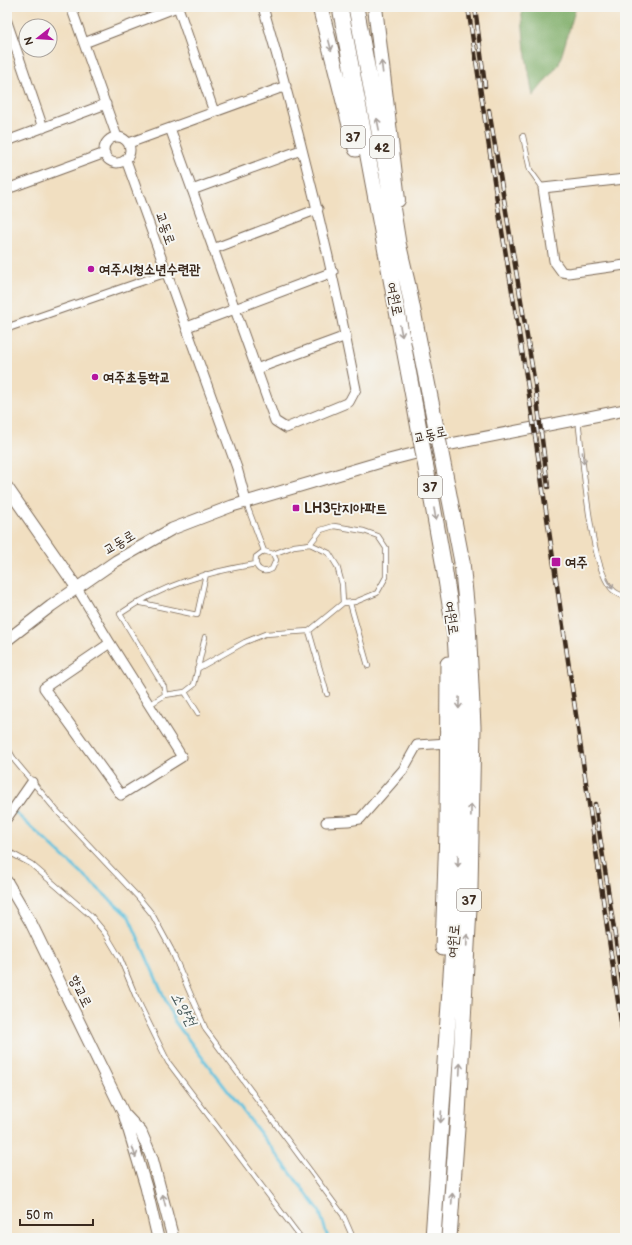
<svg xmlns="http://www.w3.org/2000/svg" width="632" height="1245" viewBox="0 0 632 1245" font-family="'Balsamiq Sans','Poor Story',sans-serif">
<rect width="100%" height="100%" fill="#f6f6f2"/>
<filter id="ink" filterUnits="userSpaceOnUse"><feTurbulence type="fractalNoise" baseFrequency=".025" numOctaves="2"/><feDisplacementMap in="SourceGraphic" scale="8" xChannelSelector="R" yChannelSelector="G"/><feConvolveMatrix kernelMatrix="1 2 1 2 8 2 1 2 1" color-interpolation-filters="sRGB"/></filter>
<filter id="wash" filterUnits="userSpaceOnUse"><feTurbulence type="fractalNoise" baseFrequency=".012" numOctaves="4" result="noise"/><feDisplacementMap in="SourceGraphic" scale="16" xChannelSelector="R" yChannelSelector="G"/><feGaussianBlur stdDeviation="0.9" result="paint"/><feColorMatrix in="noise" values="0 0 0 0 0 0 0 0 0 0 0 0 0 0 0 0 0 1.4 0 .05"/><feComposite in="paint" operator="in"/></filter>
<g filter="url(#wash)">
<rect width="100%" height="100%" fill="#f1dfc1"/>
<path fill="#7dac66" stroke="#5c6b42" d="M521,7h55l-17,57 -26,32 -8,-46z"/>
<g fill="none" stroke-linecap="round" stroke-linejoin="round">
<path stroke="#61c2df" stroke-width="3" d="M7,805l122,112 46,105 144,188 9,28"/>
</g>
</g>
<g filter="url(#ink)">
<g fill="none" stroke-linecap="round" stroke-linejoin="round">
<g stroke="#7b6957" stroke-width="6">
<path id="service" d="M523,136l7,34 13,18
M578,420c5,34 11,151 36,171 3,3 8,4 11,6
M246,503l18,48
M273,554l3,6 -4,9c-10,6 -18,-1 -16,-12l8,-6 9,3 21,-8 16,-2 19,9 8,13 5,18 1,19
M137,602l60,13 9,-41
M350,603l18,63
M309,631l18,63
M197,669l48,-27 20,-8 44,-3 34,-28 12,-1 22,-9 9,-16v-29l-8,-12 -14,-5 -30,-5 -13,4 -11,14
M185,692l13,21
M165,695l20,-3 9,-7 11,-48
M149,705l16,-10 -1,-8 -44,-73c41,-29 87,-42 136,-50
M7,747l8,14 41,49 82,87 14,17 19,35 35,81 137,185 10,23
M7,851l24,13 60,52 14,17 15,25 16,39 32,65 133,176"/>
</g>
<g stroke="#7b6957" stroke-width="9">
<path id="pedestrian" d="M7,328l159,-55"/>
</g>
<g stroke="#7b6957" stroke-width="11">
<path id="minor" d="M71,7l46,130
M178,7l36,105
M7,22l36,106
M84,43l93,-36
M170,128l105,293 11,7 63,-26 7,-13c-25,-129 -56,-256 -93,-382
M104 150a13 13 0 1 1 26 0a13 13 0 1 1-26 0Z
M7,141l99,-37
M129,143l157,-57
M126,160l111,308 9,33
M625,179l-82,9 11,73 8,11 6,1 57,-8
M7,189l98,-36
M192,190l109,-40
M213,249l105,-40
M187,327l146,-55
M256,369l90,-33
M77,588l33,55 72,114 -61,38 -77,-107 66,-45
M7,818l25,-36
M326,822l22,-1 12,-2 43,-49 14,-25 31,-2"/>
</g>
<g stroke="#7b6957" stroke-width="13">
<path id="tertiary" d="M7,487l70,101
M7,640l44,-34 65,-45 56,-32 60,-23 149,-44 70,-18 174,-34
M7,882l24,41 93,191 22,73 12,51
M125,1115l16,17 11,26 21,80"/>
</g>
<g stroke="#7b6957" stroke-width="16">
<path id="primary" d="M375,7l23,193"/>
</g>
<g stroke="#7b6957" stroke-width="17">
<path id="trunk" d="M320,7l36,142
M340,7l75,400
M356,7l31,167 11,69 10,43 24,121
M443,948l4,-116 1,-168
M433,1238l25,-365 1,-179 -4,-58 -11,-69
M449,1238l9,-123 12,-226 3,-162 -5,-104 -6,-61"/>
</g>
<use href="#service" stroke="#fff" stroke-width="4.5"/>
<use href="#pedestrian" stroke="#fff" stroke-width="7"/>
<use href="#minor" stroke="#fff" stroke-width="9"/>
<use href="#tertiary" stroke="#fff" stroke-width="11"/>
<use href="#primary" stroke="#fff" stroke-width="14"/>
<use href="#trunk" stroke="#fff" stroke-width="15"/>
<g stroke="#3b2a1e" stroke-width="4.5">
<path id="rail" d="M468,7l30,200 29,174 98,668
M475,7l10,79
M489,110l46,274 13,103
M595,804l30,198"/>
</g>
<use href="#rail" stroke="#f6f6f2" stroke-width="3" stroke-dasharray="9" stroke-linecap="butt"/>
<g stroke="#7b6957" stroke-width="17" stroke-linecap="butt">
<path id="trunk-bridge" d="M415,407l29,160
M432,407l30,155"/>
</g>
<use href="#trunk-bridge" stroke="#fff" stroke-width="15"/>
</g>
<defs><path id="oneway-shaft" d="M-6 0H5M1.5-3L5.5 0L1.5 3" fill="none" stroke-width="1.6" stroke-linecap="round" stroke-linejoin="round"/></defs>
<g stroke="#a79f9a">
<use href="#oneway-shaft" transform="translate(330 45) rotate(75)"/>
<use href="#oneway-shaft" transform="translate(382 67) rotate(-97)"/>
<use href="#oneway-shaft" transform="translate(378 124) rotate(-101)"/>
<use href="#oneway-shaft" transform="translate(401 331) rotate(79)"/>
<use href="#oneway-shaft" transform="translate(583 458) rotate(84)"/>
<use href="#oneway-shaft" transform="translate(435 514) rotate(80)"/>
<use href="#oneway-shaft" transform="translate(610 584) rotate(61)"/>
<use href="#oneway-shaft" transform="translate(459 703) rotate(91)"/>
<use href="#oneway-shaft" transform="translate(471 810) rotate(-89)"/>
<use href="#oneway-shaft" transform="translate(458 861) rotate(91)"/>
<use href="#oneway-shaft" transform="translate(467 940) rotate(-87)"/>
<use href="#oneway-shaft" transform="translate(460 1069) rotate(-87)"/>
<use href="#oneway-shaft" transform="translate(441 1117) rotate(94)"/>
<use href="#oneway-shaft" transform="translate(134 1152) rotate(72)"/>
<use href="#oneway-shaft" transform="translate(452 1199) rotate(-86)"/>
<use href="#oneway-shaft" transform="translate(164 1200) rotate(-104)"/>
</g>
</g>
<g fill="#b5179e" stroke="#f6f6f2" stroke-width="1.5">
<circle cx="91" cy="269" r="4"/>
<circle cx="95" cy="377" r="4"/>
<rect x="292" y="504" width="8" height="8" rx="2"/>
<rect x="551" y="557" width="10" height="10" rx="2"/>
</g>
<g text-anchor="middle" stroke-width="4" stroke-linejoin="round" paint-order="stroke">
<g fill="#f6f6f2" stroke="#73675e" stroke-width="1">
<rect x="341" y="126" width="24" height="22" rx="3"/>
<rect x="370" y="136" width="24" height="22" rx="3"/>
<rect x="418" y="476" width="24" height="22" rx="3"/>
<rect x="457" y="889" width="24" height="22" rx="3"/>
</g>
<g font-size="13" font-weight="bold" fill="#3b2a1e">
<text x="353" y="142">37</text>
<text x="382" y="152">42</text>
<text x="430" y="492">37</text>
<text x="469" y="905">37</text>
</g>
<g font-size="14" fill="#3b2a1e" stroke="#f6f6f2">
<text transform="translate(166 228) rotate(71)" y="5">교동로</text>
<text transform="translate(395 299) rotate(79)" y="5">여원로</text>
<text transform="translate(430 434) rotate(-13)" y="5">교동로</text>
<text transform="translate(119 542) rotate(-31)" y="5">교동로</text>
<text transform="translate(452 618) rotate(82)" y="5">여원로</text>
<text transform="translate(453 941) rotate(-86)" y="5">여원로</text>
<text transform="translate(81 991) rotate(64)" y="5">향교로</text>
</g>
<g font-size="14" font-weight="bold" fill="#3b2a1e" stroke="#f6f6f2" text-anchor="start">
<text x="99" y="274">여주시청소년수련관</text>
<text x="103" y="382">여주초등학교</text>
<text x="304" y="513">LH3단지아파트</text>
<text x="565" y="567">여주</text>
</g>
<g font-size="15" font-style="italic" fill="#465858" stroke="#f6f6f2">
<text transform="translate(184 1009) rotate(61)" y="5">소양천</text>
</g>
</g>
<rect width="632" height="1245" fill="none" stroke="#f6f6f2" stroke-width="24"/>
<g transform="translate(38 38) rotate(253)"><circle r="19" fill="#f6f6f2" stroke="#aba49d"/>
<path d="M0-3L7 15L0 10L-7 15Z" fill="#b5179e"/>
<text y="-6" font-size="11" font-weight="bold" text-anchor="middle" fill="#3b2a1e">N</text>
</g>
<path d="M20 1219v6h73v-6" fill="none" stroke="#3b2a1e" stroke-width="2"/>
<text x="26" y="1219" font-size="12" fill="#3b2a1e" stroke="#f6f6f2" stroke-width="3" paint-order="stroke">50 m</text>
</svg>
